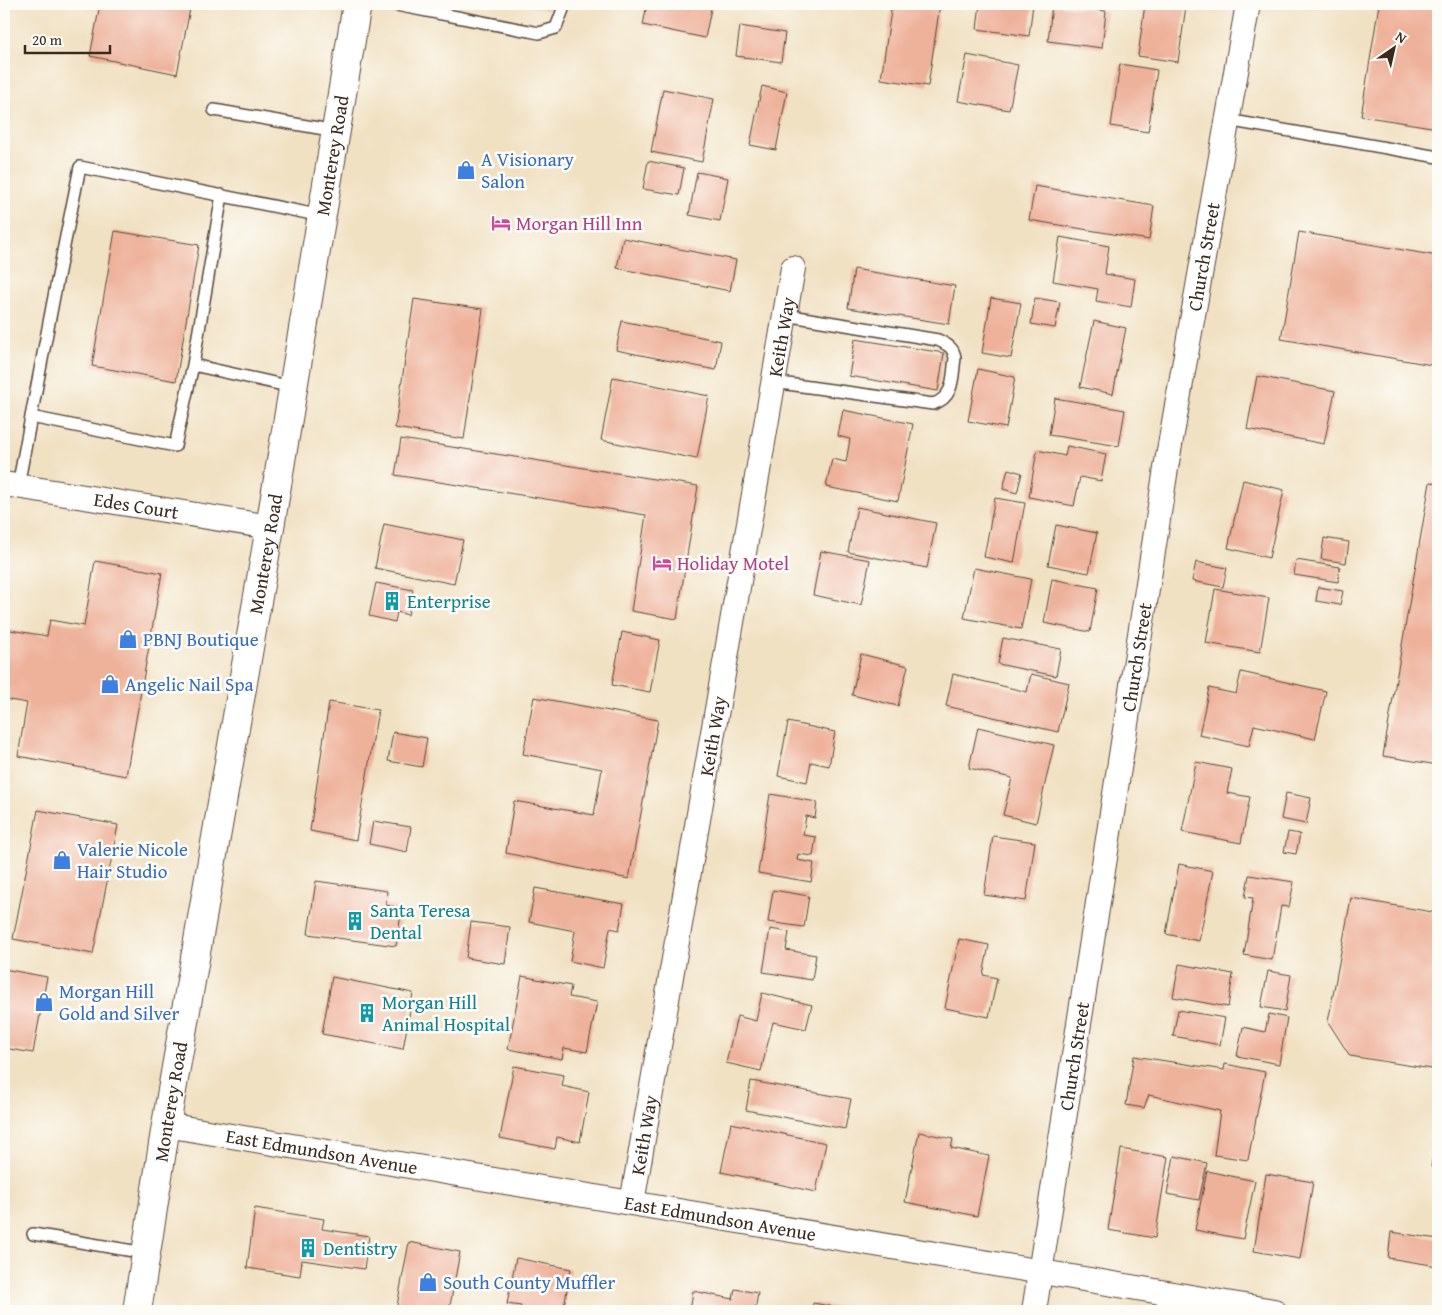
<svg xmlns="http://www.w3.org/2000/svg" width="1442" height="1315" viewBox="0 0 1442 1315" font-family="'Gentium Book Plus',serif">
<rect width="100%" height="100%" fill="#fdfcf7"/>
<filter id="ink" filterUnits="userSpaceOnUse"><feTurbulence type="fractalNoise" baseFrequency=".02" numOctaves="2"/><feDisplacementMap in="SourceGraphic" scale="10" xChannelSelector="R" yChannelSelector="G"/><feConvolveMatrix kernelMatrix="1 2 1 2 8 2 1 2 1" color-interpolation-filters="sRGB"/></filter>
<filter id="wash" filterUnits="userSpaceOnUse"><feTurbulence type="fractalNoise" baseFrequency=".0096" numOctaves="4" result="noise"/><feDisplacementMap in="SourceGraphic" scale="20" xChannelSelector="R" yChannelSelector="G"/><feGaussianBlur stdDeviation="1.12" result="paint"/><feColorMatrix in="noise" values="0 0 0 0 0 0 0 0 0 0 0 0 0 0 0 0 0 1.4 0 .05"/><feComposite in="paint" operator="in"/></filter>
<g filter="url(#wash)">
<rect width="100%" height="100%" fill="#f1e1c3"/>
<g id="blocks">
<path fill="#eeb19a" d="M100,4h91l-14,70 -87,-18z
M519,4h31l-1,6z
M647,4h65l-7,34 -62,-13z
M892,4h48l-12,82 -47,-7z
M980,4h53l-4,32 -52,-7z
M1145,4h24l17,2 -8,56 -40,-6z
M1379,4h59v124l-77,-12z
M1052,5l54,6 -4,37 -54,-7z
M740,26l45,7 -4,29 -45,-6z
M967,55l51,10 -9,45 -51,-9z
M1120,64l37,6 -9,62 -37,-6z
M762,86l25,6 -11,58 -26,-5z
M663,89l51,10 -12,63 -51,-10z
M648,161l36,7 -5,27 -36,-6z
M697,172l31,6 -8,43 -31,-6z
M1035,186l119,20 -5,34 -120,-20z
M115,231l84,14 -23,136 -84,-15z
M1299,232l139,24v110l-157,-27z
M1060,237l49,9 -4,28 30,5 -4,28 -35,-6 2,-12 -45,-8z
M623,238l113,22 -6,31 -113,-23z
M854,269l101,17 -6,38 -101,-16z
M991,298l30,5 -10,55 -29,-5z
M1035,298l25,4 -5,26 -24,-4z
M414,299l69,10 -19,130 -69,-11z
M622,321l99,20 -5,29 -100,-20z
M1094,321l32,7 -13,66 -33,-7z
M855,339l89,14 -6,38 -89,-15z
M978,369l37,8 -9,51 -38,-7z
M1257,376l78,15 -11,53 -77,-15z
M613,377l96,19 -12,63 -96,-19z
M1055,398l70,12 -6,36 -70,-11z
M843,410l70,14 -15,77 -72,-14 6,-28 14,3 4,-23 -12,-3z
M401,439l297,47 -21,133 -46,-8 15,-96 -251,-40z
M1067,446l39,8 -5,27 -21,-4 -6,29 -45,-9 8,-47 28,6z
M1008,469l14,4 -5,20 -14,-4z
M1243,480l41,10 -15,68 -41,-10z
M1430,482l8,1v282l-55,-9z
M995,498l30,5 -11,60 -30,-6z
M857,507l79,16 -9,45 -79,-16z
M384,524l79,16 -9,44 -79,-16z
M1056,525l41,8 -8,40 -41,-8z
M1324,538l25,4 -3,21 -25,-4z
M821,551l49,9 -9,45 -48,-10z
M1296,560l44,7 -2,15 -44,-7z
M95,561l67,12 -36,203 -108,-20 9,-53 -23,-4v-70l43,7 3,-16 34,6z
M1196,562l31,6 -4,19 -31,-6z
M974,568l57,11 -10,50 -57,-11z
M1052,579l46,9 -8,44 -46,-9z
M376,583l37,7 -5,25 -11,-3 -2,10 -26,-6z
M1318,587l25,4 -3,14 -24,-4z
M1215,589l54,9 -9,54 -54,-9z
M622,632l38,8 -10,52 -38,-7z
M1003,638l58,11 -5,27 -58,-12z
M861,654l47,12 -10,40 -46,-11z
M1241,672l85,19 -11,48 -61,-14 -5,21 -50,-11 10,-47 27,6z
M953,674l74,18 4,-18 38,9 -11,49 -112,-26z
M534,697l124,23 -29,159 -123,-26 8,-52 80,14 8,-46 -79,-15z
M329,702l49,8 -22,130 -46,-9z
M788,722l47,10 -6,34 -18,-4 -4,20 -29,-6z
M978,727l76,18 -18,78 -33,-8 9,-37 -43,-10z
M393,732l34,6 -5,29 -34,-6z
M1196,762l36,7 -5,24 23,4 -9,46 -59,-11z
M1286,793l25,5 -5,26 -25,-5z
M770,794l47,8 -2,16 -9,-2 -3,19 13,2 -3,19 -15,-2 -1,6 17,3 -3,19 -53,-9z
M38,810l80,15 -25,129 -80,-15z
M373,821l38,6 -4,25 -38,-8z
M1288,832l12,2 -4,20 -12,-2z
M993,836l42,6 -9,59 -42,-6z
M1179,864l34,7 -14,70 -33,-7z
M1249,875l45,7 -5,25 -8,-1 -9,54 -28,-5 9,-57 -8,-1z
M316,881l71,10 -1,14 16,3 -6,38 -88,-12z
M535,888l89,16 -5,26 -9,-2 -7,40 -33,-7 5,-30 -46,-9z
M773,890l36,6 -5,31 -36,-5z
M1351,898l87,15v157l-88,-14 -22,-34z
M471,922l39,5 -5,37 -39,-6z
M770,929l19,3 -3,18 30,5 -4,25 -49,-8z
M959,939l30,6 -6,30 14,3 -8,39 -44,-9z
M1179,964l54,10 -5,33 -55,-10z
M4,969l43,8 -14,76 -29,-5z
M1268,971l23,4 -6,36 -24,-4z
M522,976l49,10 -2,11 28,5 -10,50 -23,-4 -2,11 -54,-10z
M332,977l81,16 -10,56 -81,-15z
M762,993l50,12 -6,24 -33,-7 -12,49 -35,-8 11,-47 19,5z
M1178,1010l47,8 -5,27 -47,-9z
M1269,1014l18,4 -8,46 -42,-8 6,-29 22,5z
M1134,1056l90,14 1,-6 40,8 -17,88 -34,-5 6,-44 -71,-16 -5,13 -18,-3z
M514,1066l50,9 -2,11 27,6 -9,50 -23,-5 -2,12 -55,-11z
M751,1081l100,18 -6,30 -99,-19z
M731,1123l95,20 -10,49 -95,-20z
M919,1132l34,7 -2,9 38,8 -12,60 -72,-14z
M1435,1142l3,1v26l-7,-2z
M1121,1149l47,8 -13,81 -47,-8z
M1174,1156l33,7 -8,37 -32,-6z
M1207,1171l48,10 -12,58 -48,-9z
M1266,1174l47,8 -13,77 -46,-8z
M255,1208l69,11 -2,10 47,7 -5,33 -62,-9 -2,16 -53,-8z
M1391,1232l47,7v27l-50,-8z
M409,1242l51,10 -11,59h-53z
M516,1258l55,11 -8,42h-43l1,-5 -14,-2z
M735,1289l23,4 -3,18h-65l3,-20 40,8z
M813,1303l38,7v1h-39z"/>
</g>
</g>
<g filter="url(#ink)">
<use href="#blocks" fill-opacity="0" stroke="#564537" stroke-width="1"/>
<g fill="none" stroke-linecap="round" stroke-linejoin="round">
<g stroke="#564537" stroke-width="14">
<path id="lane" d="M391,4l148,29 17,-5 9,-24
M214,110l122,21
M1227,120l211,37
M193,365l29,-170
M773,382l160,22c22,-7 19,-27 22,-46 -1,-11 -9,-14 -17,-18l-153,-25
M31,417l25,-131 24,-119 242,49
M18,486l13,-69 144,29 18,-81 99,22
M33,1234l112,19"/>
</g>
<g stroke="#564537" stroke-width="26">
<g id="street">
<path id="s1" d="M4,484l266,43"/>
<path id="s2" d="M166,1125l1108,186"/>
<path id="s3" d="M632,1203l161,-935"/>
<path id="s4" d="M1034,1311l133,-849 81,-458"/>
</g>
</g>
<g stroke="#564537" stroke-width="30">
<g id="secondary">
<path id="s5" d="M137,1311l29,-186 104,-598 87,-523"/>
</g>
</g>
<use href="#lane" stroke="#fff" stroke-width="11"/>
<use href="#street" stroke="#fff" stroke-width="24"/>
<use href="#secondary" stroke="#fff" stroke-width="28"/>
</g>
</g>
<defs>
<g id="shop-bare" transform="scale(1.5)"><path d="M-5-2.5h2.3a2.7 3.5 0 0 1 5.4 0H5L5.5 6h-11ZM-1.5-2.5h3a1.5 2.3 0 0 0-3 0Z" fill="#3f7fe0" stroke="#fdfcf7" stroke-width="2.5" paint-order="stroke"/></g>
<g id="hotel-bare" transform="scale(1.5)"><path d="M-6-4.5h1.5V1H6V5H4.5V3h-9V5H-6ZM-4 0a1.8 1.8 0 1 1 3.6 0ZM.5 0V-2.5h3Q6-2.5 6 0Z" fill="#d1479c" stroke="#fdfcf7" stroke-width="2.5" paint-order="stroke"/></g>
<g id="building-bare" transform="scale(1.5)"><path d="M-4-6H4V6H1V3H-1V6H-4ZM-2.5-4.3h1.7v1.8h-1.7ZM.8-4.3h1.7v1.8H.8ZM-2.5-1h1.7V.8h-1.7ZM.8-1h1.7V.8H.8Z" fill="#0f9aa8" stroke="#fdfcf7" stroke-width="2.5" paint-order="stroke"/></g>
</defs>
<g fill-rule="evenodd">
<use href="#shop-bare" x="466" y="170"/>
<use href="#hotel-bare" x="501" y="223"/>
<use href="#hotel-bare" x="662" y="563"/>
<use href="#building-bare" x="392" y="601"/>
<use href="#shop-bare" x="128" y="639"/>
<use href="#shop-bare" x="110" y="684"/>
<use href="#shop-bare" x="62" y="860"/>
<use href="#building-bare" x="355" y="921"/>
<use href="#shop-bare" x="44" y="1002"/>
<use href="#building-bare" x="367" y="1013"/>
<use href="#building-bare" x="308" y="1248"/>
<use href="#shop-bare" x="428" y="1282"/>
</g>
<g text-anchor="middle" stroke-width="5" stroke-linejoin="round" paint-order="stroke">
<g font-size="19" fill="#3b2a1e" stroke="#fdfcf7">
<text dy="7" stroke="none"><textPath href="#s5" startOffset="1172">Monterey Road</textPath></text>
<text dy="7" stroke="none"><textPath href="#s4" startOffset="1068">Church Street</textPath></text>
<text dy="7" stroke="none"><textPath href="#s3" startOffset="879">Keith Way</textPath></text>
<text dy="7" stroke="none"><textPath href="#s1" startOffset="134">Edes Court</textPath></text>
<text dy="7" stroke="none"><textPath href="#s5" startOffset="768">Monterey Road</textPath></text>
<text dy="7" stroke="none"><textPath href="#s4" startOffset="662">Church Street</textPath></text>
<text dy="7" stroke="none"><textPath href="#s3" startOffset="474">Keith Way</textPath></text>
<text dy="7" stroke="none"><textPath href="#s4" startOffset="258">Church Street</textPath></text>
<text dy="7" stroke="none"><textPath href="#s5" startOffset="212">Monterey Road</textPath></text>
<text dy="7" stroke="none"><textPath href="#s3" startOffset="69">Keith Way</textPath></text>
<text dy="7" stroke="none"><textPath href="#s2" startOffset="158">East Edmundson Avenue</textPath></text>
<text dy="7" stroke="none"><textPath href="#s2" startOffset="562">East Edmundson Avenue</textPath></text>
</g>
<g font-size="19" fill="#366cbe" stroke="#fdfcf7" text-anchor="start">
<text x="481" y="166">A Visionary<tspan x="481" dy="22">Salon</tspan></text>
<text x="143" y="646">PBNJ Boutique</text>
<text x="125" y="691">Angelic Nail Spa</text>
<text x="77" y="856">Valerie Nicole<tspan x="77" dy="22">Hair Studio</tspan></text>
<text x="59" y="998">Morgan Hill<tspan x="59" dy="22">Gold and Silver</tspan></text>
<text x="443" y="1289">South County Muffler</text>
</g>
<g font-size="19" fill="#b23c85" stroke="#fdfcf7" text-anchor="start">
<text x="516" y="230">Morgan Hill Inn</text>
<text x="677" y="570">Holiday Motel</text>
</g>
<g font-size="19" fill="#0d838f" stroke="#fdfcf7" text-anchor="start">
<text x="407" y="608">Enterprise</text>
<text x="370" y="917">Santa Teresa<tspan x="370" dy="22">Dental</tspan></text>
<text x="382" y="1009">Morgan Hill<tspan x="382" dy="22">Animal Hospital</tspan></text>
<text x="323" y="1255">Dentistry</text>
</g>
</g>
<rect width="1442" height="1315" fill="none" stroke="#fdfcf7" stroke-width="20"/>
<g transform="translate(1394 48) rotate(34)" stroke="#fdfcf7" stroke-width="4" paint-order="stroke">
<path d="M0-4L9 19L0 12L-9 19Z" fill="#3b2a1e"/>
<text y="-8" font-size="14" font-weight="bold" text-anchor="middle" fill="#3b2a1e">N</text>
</g>
<path d="M25 45v8h85v-8" fill="none" stroke="#3b2a1e" stroke-width="2.5"/>
<text x="32" y="45" font-size="15" fill="#3b2a1e" stroke="#fdfcf7" stroke-width="4" paint-order="stroke">20 m</text>
</svg>
